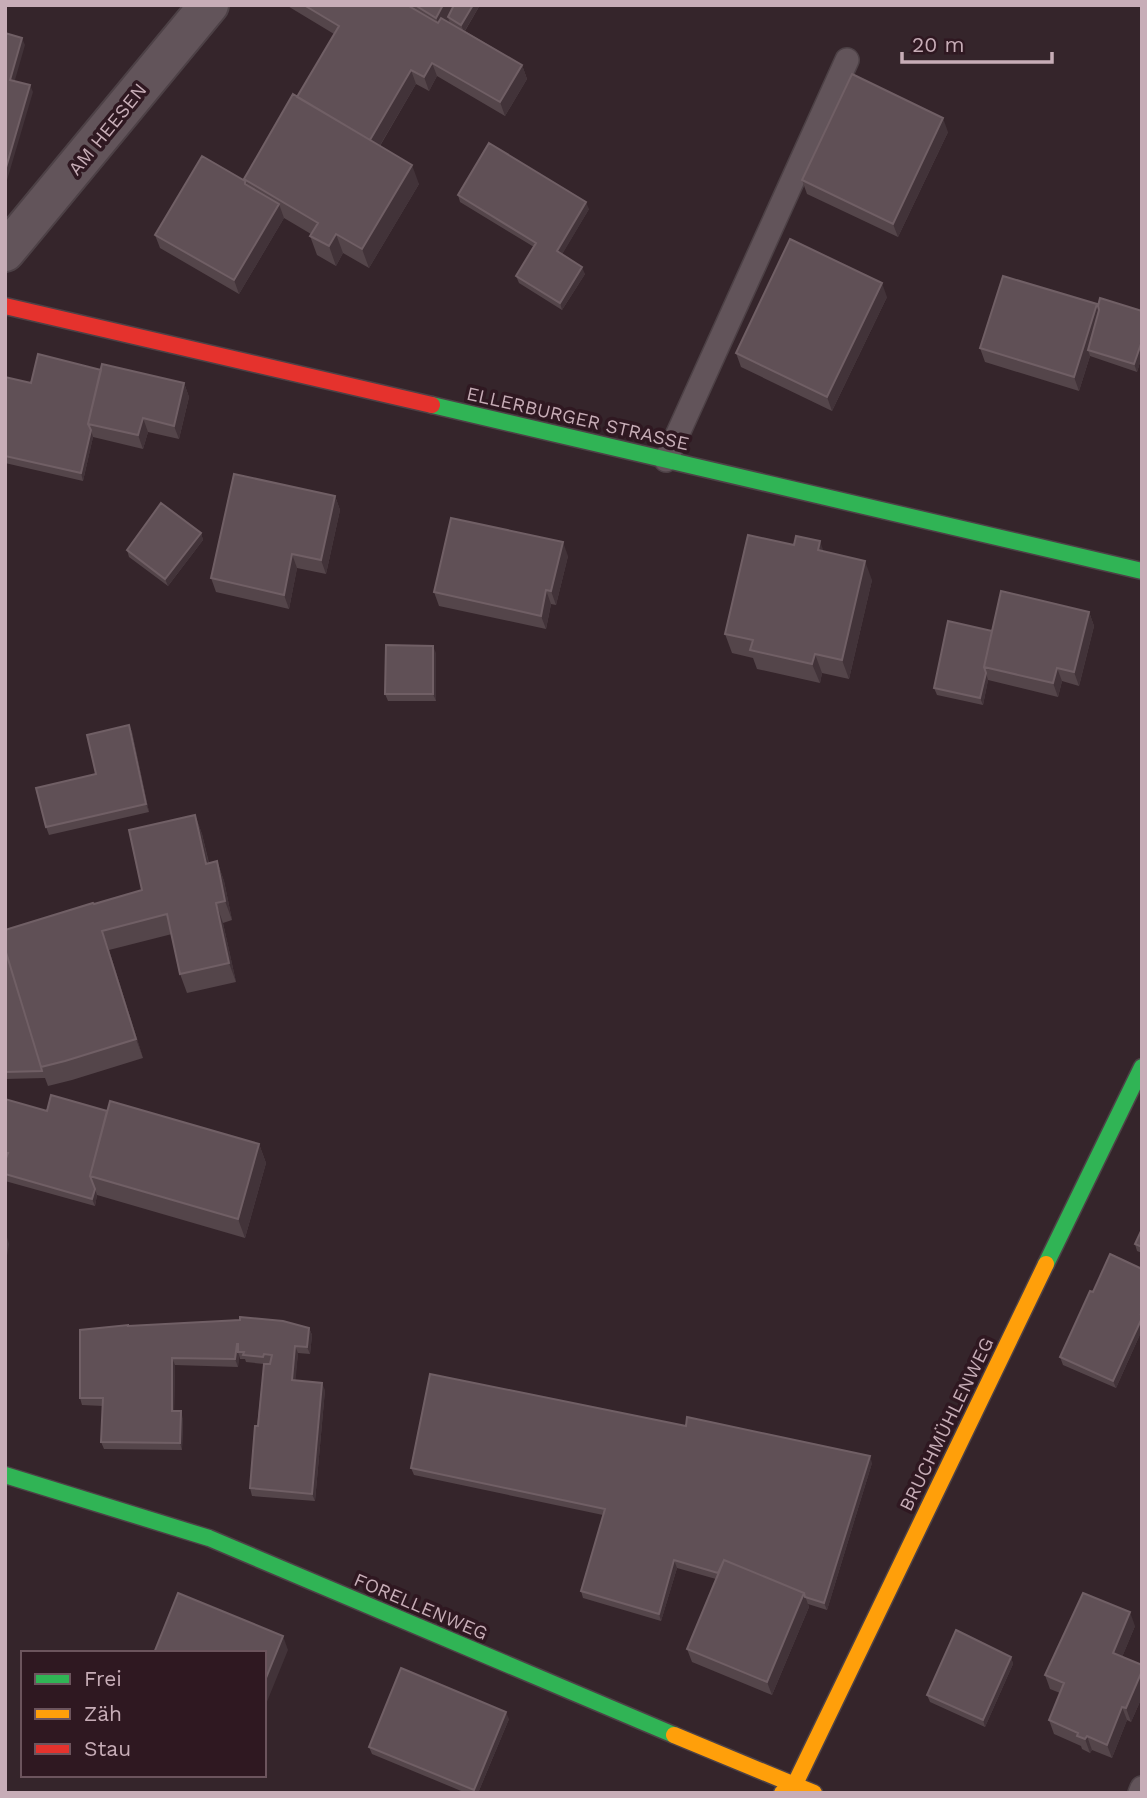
<svg xmlns="http://www.w3.org/2000/svg" width="1147" height="1798" viewBox="0 0 1147 1798" font-family="'Work Sans',sans-serif">
<rect width="100%" height="100%" fill="#35252b"/>
<g fill="none" stroke-linecap="round" stroke-linejoin="round">
<g stroke="#4d4146" stroke-width="26">
<path id="lane" d="M666,460l181,-400
M1140,1793l2,-5"/>
</g>
<g stroke="#4d4146" stroke-width="42">
<path id="street" d="M5,252l204,-247"/>
</g>
<g stroke="#4d4146" stroke-width="19">
<path id="fast" d="M432,405l710,166
M1046,1264l96,-197
M5,1475l204,63 465,197"/>
</g>
<g stroke="#4d4146" stroke-width="19">
<path id="slow" d="M674,1735l140,58
M782,1793l12,-7 252,-522"/>
</g>
<g stroke="#4d4146" stroke-width="19">
<path id="jam" d="M5,306l427,99"/>
</g>
<use href="#lane" stroke="#62545a" stroke-width="23"/>
<use href="#street" stroke="#62545a" stroke-width="38"/>
<use href="#fast" stroke="#30b455" stroke-width="16"/>
<use href="#slow" stroke="#ff9f0a" stroke-width="16"/>
<use href="#jam" stroke="#e5322d" stroke-width="16"/>
</g>
<path fill="#54454a" d="M286,5h194l-15,26 57,34 5,14 -22,37 -68,-40 -8,15 -13,-7 -36,62 39,38 -50,84 -26,-15 -7,13 -19,-11 -7,-19 1,-2 -27,-16 -45,76 -79,-46 -5,-13 90,-54 -1,-2 53,-82 37,-63z
M948,132l-50,105 -91,-43 -5,-14z
M458,195l131,14 -27,45 23,20 -23,36 -43,-27 -3,-7 18,-29 -74,-45z
M887,297l-55,114 -91,-44 -5,-14z
M1098,306l44,5v45l-5,16 -47,-16 -11,35 -94,-29 -5,-14z
M101,370l83,13 5,14 -10,42 -31,-7 -5,17 -50,-12 -10,44 -78,-18v-86l26,6z
M335,496l5,14 -14,64 -29,-6 -8,41 -73,-17 -5,-14z
M201,533l2,7 -35,46 -39,-29 -2,-7z
M824,552l48,28 -23,99 -27,-6 -2,10 -63,-14 -4,-11 -21,-5 -7,-19z
M568,556l-12,49 -5,-1 -5,25 -107,-23 -5,-14z
M1089,612l5,14 -15,60 -17,-5 -4,16 -70,-17 -5,25 -46,-10 -3,-7 58,-57z
M436,653v48h-48l-3,-7z
M129,725l3,7 17,80 -100,23 -3,-8 50,-53z
M195,815l7,19 7,29 8,-2 7,20 8,39 -9,3 13,59 -49,11 -7,-19 -8,-40 -63,16 34,108 -71,22 -24,6 -3,-8 -40,1v-149l137,-40z
M5,1099l42,12h60l152,33 7,19 -21,75 -148,-43 -2,11 -90,-25z
M1142,1229v24l-5,-2 -2,-7z
M1142,1269v61l-26,58 -53,-23 -3,-8 33,-65z
M129,1326l180,2 3,7 -2,19 -12,-1 -3,27 30,10 -10,111 -63,-5 -2,-8 14,-124 -18,-2 -1,-3h-5l-1,-4 -1,12 -63,-2 -1,46 9,8 -1,31 -78,-1 -3,-7 2,-36 -21,-1 -2,-7z
M686,1426l186,37 -45,147 -19,-6 1,3 -37,88 -80,-33 -5,-13 29,-70 -39,-11 -16,53 -78,-23 -2,-7 22,-76 -189,-40 -3,-7z
M1135,1626l-13,31 20,8v32l-11,25 -4,-2 -15,38 -20,-8 -2,3 -8,-4 -1,-3 -27,-12 -5,-14 11,-27 -10,-4 -5,-14z
M1011,1657l2,7 -28,63 -55,-25 -3,-7z
M509,1719l-31,74h-12l-94,-39 -3,-7z"/>
<path fill="#423339" d="M443,5h18l-13,12 2,7 -7,13 -7,-19z
M473,5h7l-16,27 -3,-7z
M22,38l3,7 -12,42 -3,-7z
M432,63l5,13 -8,15 -5,-14z
M522,65l5,14 -22,37 -5,-14z
M411,70l5,14 -43,73 -5,-14z
M30,85l3,7 -28,95v-16z
M943,118l5,14 -50,105 -5,-13z
M412,165l7,19 -50,84 -7,-19z
M586,202l3,7 -29,49 -3,-7z
M279,204l5,14 -45,76 -5,-14z
M336,234l7,19 -7,13 -7,-20z
M582,267l3,7 -23,36 -2,-7z
M882,283l5,14 -55,114 -5,-14z
M1097,304l5,14 -14,32 2,6 -11,35 -5,-14z
M1142,341v15l-5,16 -3,-8z
M184,383l5,14 -10,42 -5,-13z
M143,418l5,14 -5,17 -5,-14z
M91,430l2,7 -10,44 -2,-8z
M335,496l5,14 -14,64 -5,-14z
M201,533l2,7 -35,46 -3,-7z
M820,541l7,20 -9,-11z
M563,542l5,14 -12,49 -5,-14z
M292,554l5,14 -8,41 -5,-14z
M865,561l7,19 -23,99 -7,-19z
M546,590l5,14 -5,25 -5,-13z
M1089,612l5,14 -15,60 -5,-14z
M433,646l3,7v48l-3,-7z
M815,654l7,19 -2,10 -8,-19z
M1057,668l5,13 -4,16 -5,-14z
M986,673l2,7 -5,25 -3,-7z
M129,725l3,7 17,80 -3,-8z
M195,815l7,19 11,49 -7,-19z
M217,861l7,20 8,39 -7,-19z
M216,903l7,20 13,59 -7,-19z
M102,931l7,19 34,108 -7,-19z
M259,1144l7,19 -21,75 -7,-19z
M95,1189l2,6 -2,11 -3,-7z
M7,1237l2,7 -4,24v-23z
M1142,1318v12l-26,58 -3,-7z
M309,1328l3,7 -2,19 -3,-7z
M237,1344l3,8h-2l1,3 -1,12 -3,-8z
M295,1346l3,7 -3,34 -3,-7z
M172,1358l3,7 -1,53 -2,-7z
M322,1383l3,7 -10,111 -3,-7z
M181,1411l2,8 -1,31 -2,-7z
M870,1456l2,7 -45,147 -3,-7z
M674,1560l3,8 -16,53 -2,-7z
M804,1593l5,14 -37,88 -5,-13z
M1130,1612l5,14 -17,41 -5,-14z
M283,1636l5,14 -24,59v-26z
M1011,1657l2,7 -28,63 -2,-7z
M1142,1671v26l-11,25 -5,-14z
M1122,1707l5,13 -15,38 -5,-13z
M506,1712l3,7 -31,74h-3l-1,-3z
M1087,1736l5,14 -2,3 -5,-14z"/>
<path fill="#605056" stroke="#705f65" stroke-width="2" d="M304,5h103l31,18 3,-5 81,47 -22,37 -68,-39 -8,14 -13,-7 -41,70 -73,-43 42,-71z
M415,5h28l-7,13z
M454,5h19l-12,20 -13,-8z
M5,33l17,5 -12,42 20,5 -25,86z
M852,74l91,44 -50,106 -91,-44z
M293,94l119,71 -50,84 -26,-15 -7,12 -19,-10 8,-13 -74,-44z
M489,143l97,59 -29,49 25,16 -22,36 -44,-27 20,-33 -78,-48z
M202,156l43,25v3l34,20 -45,76 -79,-45z
M790,239l92,44 -55,114 -91,-44z
M1003,276l94,28 -23,73 -94,-29z
M1100,298l42,13v30l-8,23 -46,-14 11,-40 -1,-4z
M38,354l63,16 -13,54 3,6 -10,43 -76,-17v-79l26,6z
M102,364l82,19 -10,43 -31,-8 -5,17 -50,-11z
M234,474l101,22 -14,64 -29,-6 -8,41 -73,-17z
M161,503l40,30 -36,46 -38,-29z
M451,518l112,24 -12,49 -5,-1 -5,26 -107,-24z
M748,535l46,10 2,-9 24,5 -2,9 47,11 -23,99 -27,-6 -3,10 -62,-14 3,-10 -28,-6z
M1001,591l88,21 -15,60 -17,-4 -4,15 -69,-16z
M948,621l44,10 -8,36 2,6 -6,25 -46,-10z
M386,645l47,1v48h-48z
M129,725l17,79 -100,23 -10,-39 60,-14 -9,-39z
M195,815l11,49 11,-3 8,40 -9,2 13,60 -49,11 -13,-60 -65,17 34,108 -71,22 -24,6 -36,-118v-19l88,-27 1,1 48,-14 -13,-60z
M5,949l36,118 1,4 -37,1z
M51,1095l56,16 -17,65 5,13 -3,10 -87,-25v-13l3,-8h-3v-54l42,12z
M110,1101l149,43 -21,75 -148,-43z
M1142,1229v18l-7,-3z
M1110,1254l32,15v42l-1,3h1v4l-29,63 -53,-24 30,-66 3,1z
M240,1317l43,4 26,7 -2,19 -12,-1 -3,34 30,3 -10,111 -62,-6 5,-62h3l6,-62h6l2,-9 -8,-1 -1,3 -20,-2 1,-3h-6v-8h-1l-2,15 -63,-1v53h9l-1,32 -79,-1 2,-44h-23v-68l48,-5v1l112,-6z
M430,1374l256,52 1,-9 183,39 -46,147 -19,-6 -1,-4 -80,-33 -6,13 -44,-13 -15,54 -78,-23 24,-82 -194,-41z
M724,1560l80,33 -37,89 -80,-33z
M178,1593l105,43 -19,47v-30h-110z
M1083,1593l47,19 -17,41 29,12v6l-16,37 -4,-1 -15,38 -20,-9 -2,3 -8,-3 1,-3 -29,-13 15,-37 -19,-8z
M956,1630l55,27 -28,63 -56,-25z
M401,1668l105,44 -32,78 -105,-43z"/>
<g text-anchor="middle" stroke-width="7" stroke-linejoin="round" paint-order="stroke">
<g font-size="19" fill="#c7adb7" stroke="#2f1821">
<text transform="translate(107 129) rotate(-51)" y="7">AM HEESEN</text>
<text transform="translate(578 418) rotate(13)" y="7">ELLERBURGER STRASSE</text>
<text transform="translate(946 1424) rotate(-64)" y="7">BRUCHMÜHLENWEG</text>
<text transform="translate(421 1606) rotate(23)" y="7">FORELLENWEG</text>
</g>
</g>
<rect width="1147" height="1798" fill="none" stroke="#c7adb7" stroke-width="14"/>
<rect x="21" y="1651" width="245" height="126" fill="#2f1821" stroke="#6c545d" stroke-width="2"/>
<rect x="35" y="1674" width="35" height="10" fill="#30b455" stroke="#6c545d" stroke-width="2"/>
<text x="84" y="1686" font-size="21" fill="#c7adb7">Frei</text>
<rect x="35" y="1709" width="35" height="10" fill="#ff9f0a" stroke="#6c545d" stroke-width="2"/>
<text x="84" y="1721" font-size="21" fill="#c7adb7">Zäh</text>
<rect x="35" y="1744" width="35" height="10" fill="#e5322d" stroke="#6c545d" stroke-width="2"/>
<text x="84" y="1756" font-size="21" fill="#c7adb7">Stau</text>
<path d="M902 52v10h150v-10" fill="none" stroke="#c7adb7" stroke-width="3.5"/>
<text x="912" y="52" font-size="21" fill="#c7adb7" stroke="#2f1821" stroke-width="5" paint-order="stroke">20 m</text>
</svg>
